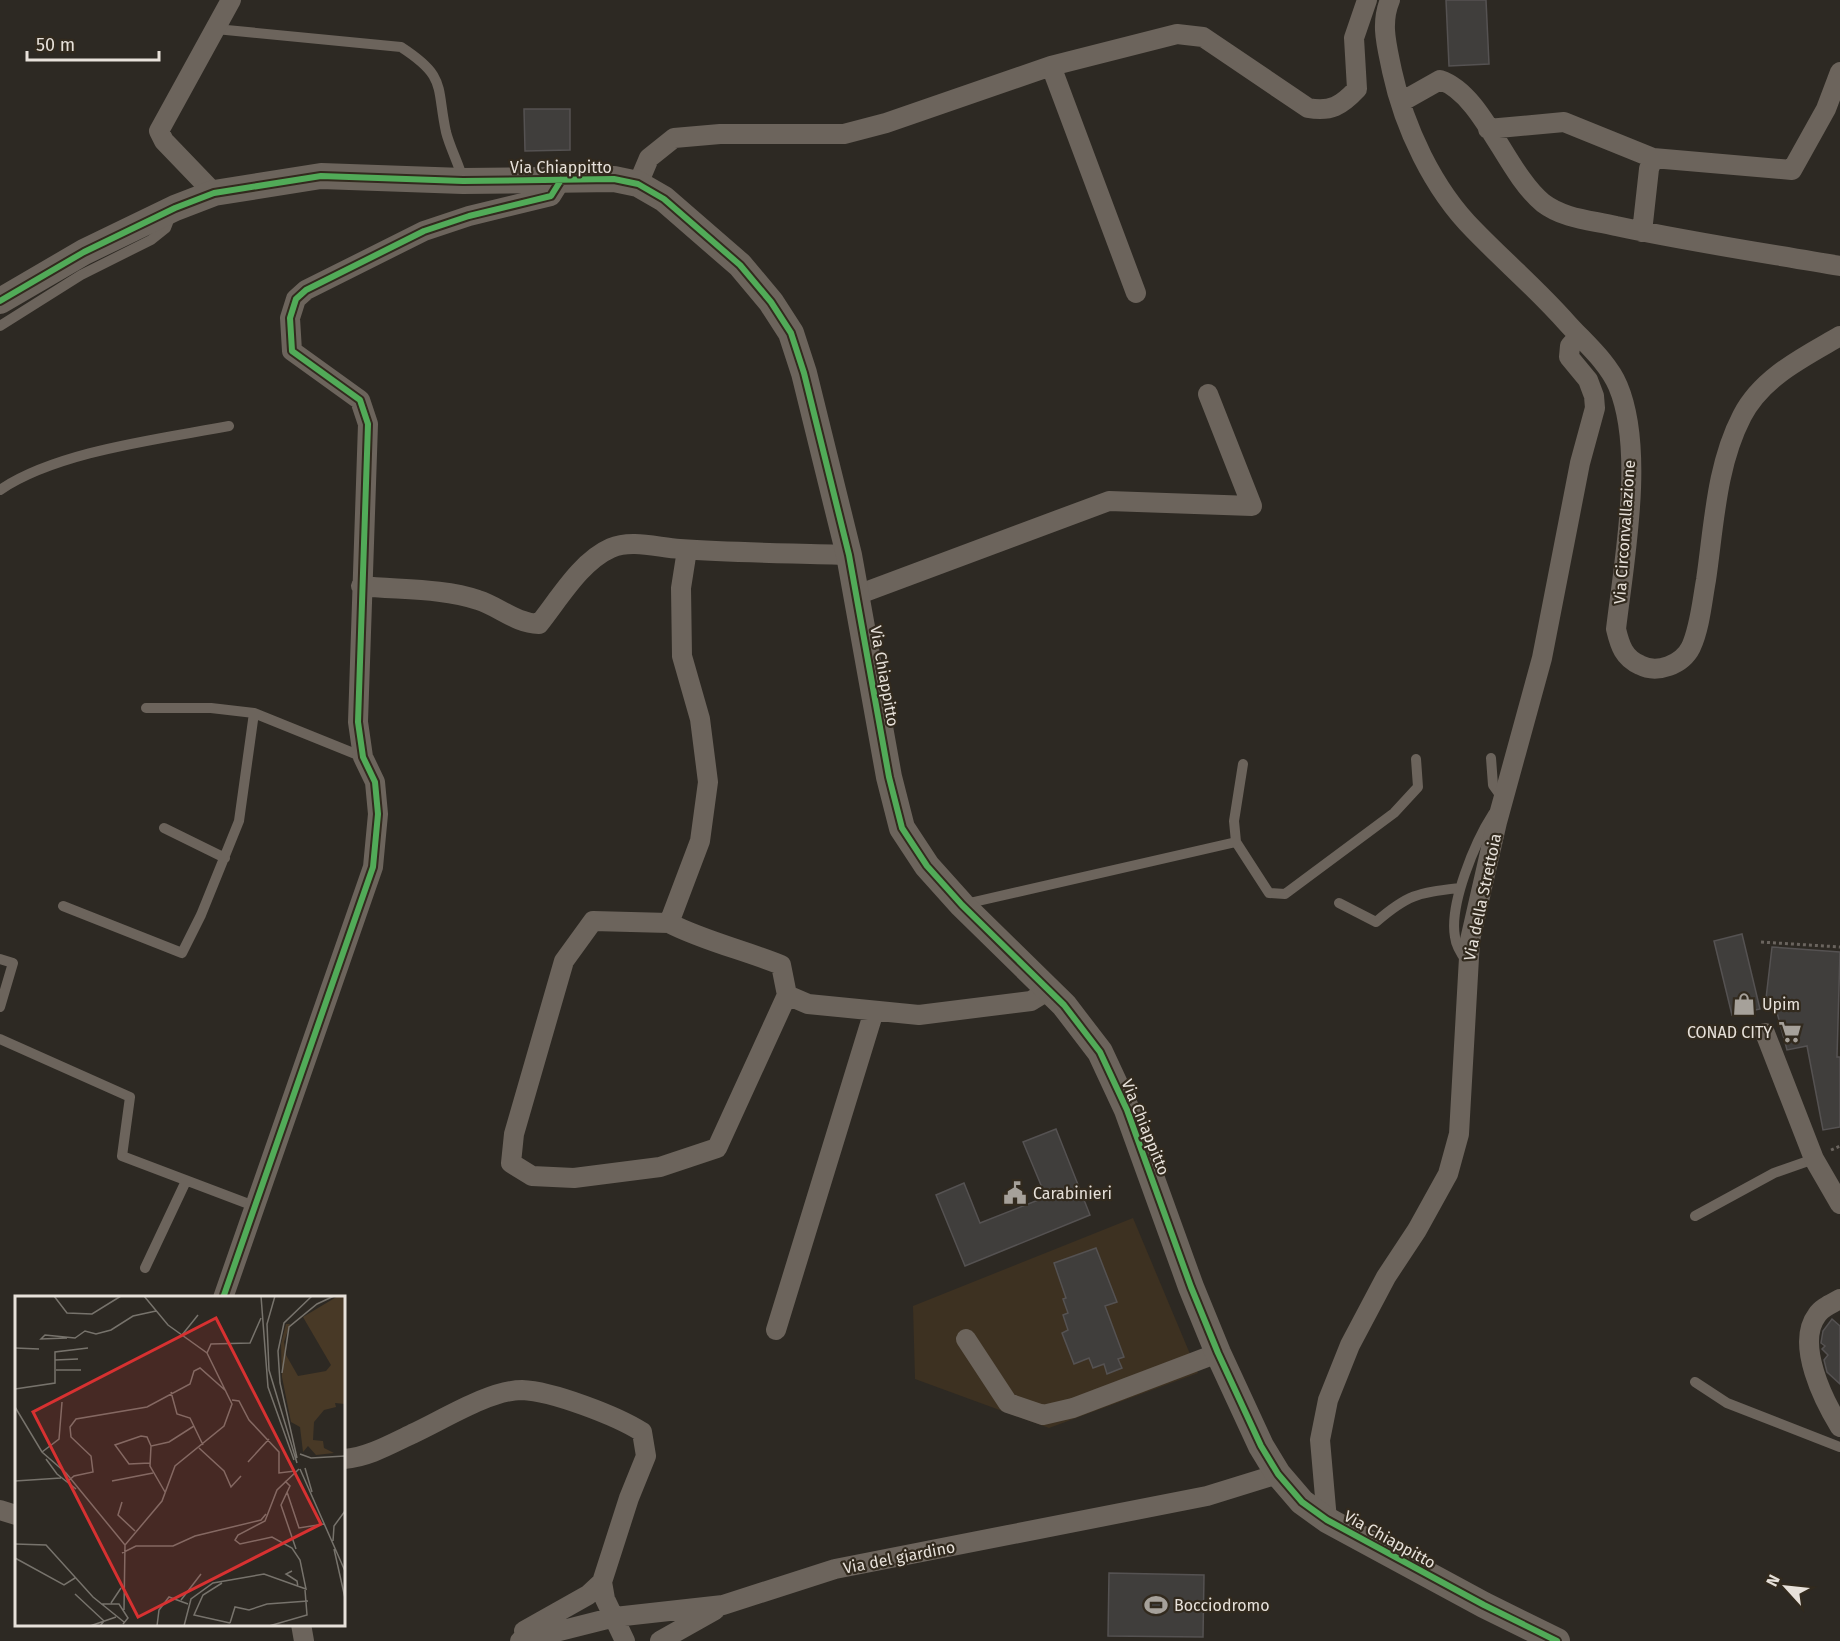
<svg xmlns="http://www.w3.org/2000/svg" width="1840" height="1641" viewBox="0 0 1840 1641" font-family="'Fira Sans',sans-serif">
<rect width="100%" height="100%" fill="#2d2923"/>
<path fill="#3d3121" d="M1133,1218l65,155 -149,55 -134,-49 -2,-73z"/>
<path fill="#403e3c" stroke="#555252" stroke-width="1.5" d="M1446,0h40l3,64 -40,2z
M524,109h46v41l-45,1z
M1742,934l18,75 -28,6 -18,-74z
M1772,947l68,5 -3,105h3v70l-17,3 -16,-84 -20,4 -12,-45 -10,2z
M1056,1129l34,86 -125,51 -29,-71 28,-12 16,40 66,-26 -23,-55z
M1096,1248l21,54 -12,4 19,51 -6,2 4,9 -15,6 -3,-10 -11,4 -4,-10 -15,6 -12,-31 6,-3 -5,-15 5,-2 -5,-14 3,-1 -12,-35z
M1832,1319l8,7v58l-13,-12 -3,-12 4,-5 -6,-6 3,-3 -4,-3 2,-12z
M1109,1573l95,2 -1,62 -95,-1z"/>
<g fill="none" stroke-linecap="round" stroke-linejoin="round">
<path stroke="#6a645e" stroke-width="3" stroke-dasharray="3 3" stroke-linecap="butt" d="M1761,942l79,5
M1831,1150l9,-4"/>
<path stroke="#6c645c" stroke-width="10" d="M216,29l185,18c46,30 35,38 45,85 4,16 13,32 17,48
M0,326l81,-51 70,-35 15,-12 5,-13
M0,490c57,-39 161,-51 229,-64
M146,708h65l43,5
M1491,758l2,27 10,14
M164,828l61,30
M1236,842l-2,-21 9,-57
M1339,903l37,19c32,-28 42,-29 83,-34
M965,904l271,-62 33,51 16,1 109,-81 24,-26 -2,-28
M63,906l119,47 19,-38 38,-94 15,-108 109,44
M0,959l13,4 -13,44
M1467,962c-6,-8 -11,-16 -12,-25 -6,-33 20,-95 38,-123
M0,1039l130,58 -8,59 132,50
M1695,1216l79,-43 40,-14
M145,1268l41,-87
M1695,1382l32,21 113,44"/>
<path stroke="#6c645c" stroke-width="20" d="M1390,0c-10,24 -3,46 2,71 12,56 41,118 82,159 31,32 64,60 93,93 17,19 41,39 51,63 27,64 6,175 -2,243 4,17 8,29 24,36 17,9 42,0 51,-18 9,-20 11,-45 15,-67 8,-54 10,-114 36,-164 20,-39 62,-59 98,-80
M1051,66l85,227
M1401,102l39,-22c43,14 66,93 103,123 21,16 48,17 73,23 74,16 149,27 224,40
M1488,129l76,-7 89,36 139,12 34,-61 14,-37
M638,184l11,-26 25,-20 46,-4h124l42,-11 165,-57 126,-32 26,3 105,71c23,4 33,-2 49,-19l-3,-51 13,-38
M214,193l-50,-52 -5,-10 72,-131
M1642,232l7,-63 4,-11
M687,550l-6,38 1,68 18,63 8,63 -8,59 -31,82c35,18 75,27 112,42l6,30 21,9 111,11 112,-14 18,-11
M361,586c38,4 82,2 117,14 22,7 37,23 61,24 20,-25 42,-63 72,-76 21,-9 48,0 69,1 56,4 113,4 169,6
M857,595l252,-94 143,5 -44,-112
M669,923l-76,-2 -29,40 -50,173 -3,29 21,13 42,2 86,-11 57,-19 70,-153
M1765,1033l49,126 26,45
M223,1298l150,-431 5,-53 -3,-32 -12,-25 -5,-35 10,-298 -8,-24 -68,-49 -2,-33 6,-19 10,-9 118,-59 45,-15 82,-20 10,-16
M1840,1299c-7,4 -19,9 -23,16 -22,29 7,86 23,112
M776,1330l98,-319
M966,1339l42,64 35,12 30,-7 145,-55
M344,1459c24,-2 45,-14 68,-25 29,-13 77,-44 110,-44 30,1 95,26 120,42l4,24 -17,42 -27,84 3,17 20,42
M0,1510l16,5
M1327,1520l-7,-80 8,-40 22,-55 36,-68 31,-47 31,-56 11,-40 11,-194 27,-118 45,-164 38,-195 15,-55 -1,-12 -6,-16 -19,-23 1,-11 9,-10
M301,1624l3,17
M524,1631l64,-36 14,-13
M520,1641l95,-24 108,-12 112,-36 372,-73 71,-22
M660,1641l55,-31"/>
<path stroke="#6c645c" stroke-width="26" d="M0,301l84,-49 91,-44 39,-15 107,-17 142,5 151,-2 24,5 26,15 76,66 31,37 20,31 13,40 45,182 40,222 13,51 25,38 35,39 102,100 36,47 27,58 64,177 27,66 43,93 17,28 24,28 25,18 157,85 73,36"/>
<g stroke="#322a1e" stroke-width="10">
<path id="cycleway" d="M0,301l84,-49 91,-44 39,-15 107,-17 142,5 151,-2 24,5 26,15 76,66 31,37 20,31 13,40 45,182 40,222 13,51 25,38 35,39 102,100 36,47 27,58 64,177 27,66 43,93 17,28 24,28 25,18 157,85 73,36
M223,1298l150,-431 5,-53 -3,-32 -12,-25 -5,-35 10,-298 -8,-24 -68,-49 -2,-33 6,-19 10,-9 118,-59 45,-15 82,-20 10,-16"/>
</g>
<use href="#cycleway" stroke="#51ab58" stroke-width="6"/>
</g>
<defs>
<g id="shop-bare" transform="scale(1.8)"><path d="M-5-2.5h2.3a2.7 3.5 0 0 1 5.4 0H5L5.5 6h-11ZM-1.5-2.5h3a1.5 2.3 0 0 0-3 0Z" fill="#a6a19a" stroke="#322a1e" stroke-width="2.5" paint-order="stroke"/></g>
<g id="supermarket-bare" transform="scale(1.8)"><path d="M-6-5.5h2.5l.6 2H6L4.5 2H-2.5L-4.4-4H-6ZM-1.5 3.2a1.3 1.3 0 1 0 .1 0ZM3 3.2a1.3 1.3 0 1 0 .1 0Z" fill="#a6a19a" stroke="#322a1e" stroke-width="2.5" paint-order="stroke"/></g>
<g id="civic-bare" transform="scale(1.8)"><path d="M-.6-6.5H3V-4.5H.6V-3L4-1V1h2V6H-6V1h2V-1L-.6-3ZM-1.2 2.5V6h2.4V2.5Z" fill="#a6a19a" stroke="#322a1e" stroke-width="2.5" paint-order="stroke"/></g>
<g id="stadium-bare" transform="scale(1.8)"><path d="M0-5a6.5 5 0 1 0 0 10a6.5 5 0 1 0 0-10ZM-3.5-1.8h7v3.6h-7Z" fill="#a6a19a" stroke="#322a1e" stroke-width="2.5" paint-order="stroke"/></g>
</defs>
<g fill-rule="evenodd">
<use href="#shop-bare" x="1744" y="1004"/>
<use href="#supermarket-bare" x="1790" y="1032"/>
<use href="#civic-bare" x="1015" y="1193"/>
<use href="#stadium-bare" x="1156" y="1605"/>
</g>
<g text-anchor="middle" stroke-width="4.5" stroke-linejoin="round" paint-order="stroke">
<g font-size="16" fill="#e7e1da" stroke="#322a1e">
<text x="561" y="173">Via Chiappitto</text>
<text transform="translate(1624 532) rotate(-86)" y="6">Via Circonvallazione</text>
<text transform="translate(885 676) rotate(80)" y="6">Via Chiappitto</text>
<text transform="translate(1482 897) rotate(-78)" y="6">Via della Strettoia</text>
<text transform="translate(1146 1127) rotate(68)" y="6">Via Chiappitto</text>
<text transform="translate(1390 1539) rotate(29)" y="6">Via Chiappitto</text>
<text transform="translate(899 1557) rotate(-11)" y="6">Via del giardino</text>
</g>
<g font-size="16" fill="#e7e1da" stroke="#322a1e" text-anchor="start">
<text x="1762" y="1010">Upim</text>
<text x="1772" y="1038" text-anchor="end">CONAD CITY</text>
<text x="1033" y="1199">Carabinieri</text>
<text x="1174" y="1611">Bocciodromo</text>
</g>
</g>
<g transform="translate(15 1296)">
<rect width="330" height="330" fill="#2d2923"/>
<path d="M323,0h7v108l-10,-1 1,4 -12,3 -10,12 -1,18 10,1 1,7 10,5 -18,2 -8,-9 -5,6 -3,-25 -9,-5 -9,-45 -1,-33 5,-20h4l-6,18 2,13 12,21 28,-5 5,-6 -28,-48z" fill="#483926"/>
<path fill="none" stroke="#77736c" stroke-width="1.5" d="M39,0l13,17 25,1 29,-18M246,0l7,91 26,73M260,0l-8,28 2,46 28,93M167,39l16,-20M52,42l-26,1 4,-4 30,3 10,-7 11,3 15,-4 22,-14 23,-5M0,52l24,1M192,57l4,-9 39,-1 11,-25M40,64l23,-1M41,74h25M267,77l7,-46 28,-23 17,-8M0,93l40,-6v-31l33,-4M156,96l6,22 13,4 13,27M217,104l7,1 10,19 30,32v21l16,-2M0,111l27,45 24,21 59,72M184,152l25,23 7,16 10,-11M27,156l17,-13 3,-37M285,158l11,4 34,-2M282,162l-17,-75 -2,-32 6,-28 28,-27M31,163l11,15 19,15M233,166l21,-23M135,167l-21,1 -14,-19 26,-9 6,1 4,9M290,172l7,24M285,173l45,102M0,185l46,-3M97,185l41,-8M270,185l5,5 -9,19 15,44M52,186l7,-6 19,-4 -2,-16 -20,-19 -1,-10 6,-8 71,-12 43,-23 4,-13 6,-3 26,23M150,196l-15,-26 1,-20 18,-4 25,-16M272,196l12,36 25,-4M107,206l-4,13 17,16M318,245l1,-15 11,-15M0,248l31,1 47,52 31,25M319,253l11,49M107,257l14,-7h37l22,-10 66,-16 5,-6M0,262l49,27 11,-7M277,275l-6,3 11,7 1,6M207,287l-19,12 -9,20 36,8M60,298l29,27 -4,5M166,304l20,-26M96,307l10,-15M86,308h18l9,14 -5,6M109,314l1,-65 37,-44 13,-35 49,-40 8,-22 -25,-51 -39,-28 -24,-29M215,327l5,-16 14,3 18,-6 41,-3M75,330l26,-9M142,330l2,-16 10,-13 19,7M169,330l7,-27 22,-16 51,-9 42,15 -6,-29 -8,-12 -20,-11 -32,7 -5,-4 3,-5 27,-14 12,-31 22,-21M254,330l38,-11 -2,-25"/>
<path fill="#d73131" fill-opacity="0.15" stroke="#d73131" stroke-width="3" d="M201,22l105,206 -183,93 -105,-205z"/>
<rect width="330" height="330" fill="none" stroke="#e7e1da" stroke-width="3"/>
</g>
<g transform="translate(1786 1587) rotate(297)" stroke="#322a1e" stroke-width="4.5" paint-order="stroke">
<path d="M0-4.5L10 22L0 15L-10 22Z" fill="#e7e1da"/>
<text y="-9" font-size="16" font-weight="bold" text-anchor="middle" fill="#e7e1da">N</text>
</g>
<path d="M27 51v9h132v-9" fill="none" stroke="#e7e1da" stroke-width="3"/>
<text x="36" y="51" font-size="18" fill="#e7e1da" stroke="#322a1e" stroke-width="4.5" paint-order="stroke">50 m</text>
</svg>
